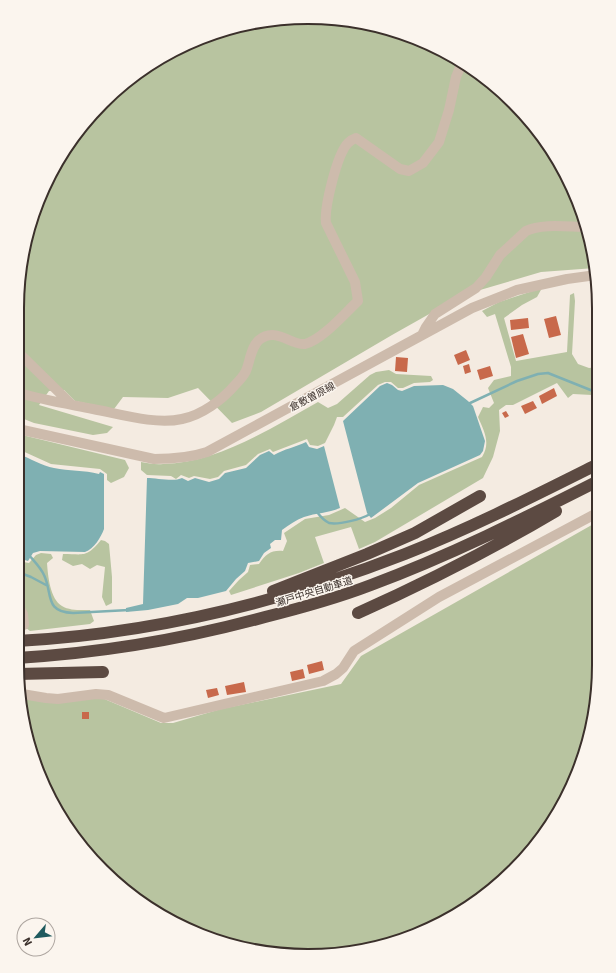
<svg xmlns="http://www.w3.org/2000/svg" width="616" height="973" viewBox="0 0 616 973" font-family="Signika,'Noto Sans JP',sans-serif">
<rect width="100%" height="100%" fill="#f4ebe1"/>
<path fill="#b8c4a0" d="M327,18l57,9 53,20 48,30 42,39 33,47 29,69 6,36 -54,4 -78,23 -71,40 -131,77 -29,11 -34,-35 -30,10 -45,-1 -9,12 -39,-8 -11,-11 -15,1 -10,14 74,22 -6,6 -14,2 -59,-12 -15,-6v-147l20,-73 38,-66 39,-42 47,-33 52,-24 55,-13z
M542,288l-5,9 -15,8 -18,13 12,43 51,-9 3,-57 4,-2 1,8 -3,53 6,10 11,4 9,-1v30l-6,-2 -19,-1 -5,4 -11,-15 -44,22h-7l-7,5 1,21 -7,26 -10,21 -108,64 -16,7 -8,-22 -36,10 9,26 -25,10 -68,22 -2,-4 10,-11 9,-8 2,-7 9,-1c7,-10 12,-14 24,-13l4,-10 -3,-8 21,-14 24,-4 16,-7 20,14 10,-4 16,-10 28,-23 63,-28c9,-14 2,-26 -4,-40l5,-10 6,1 5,-5 -6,-15 6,-8 17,-4v-9l-16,-53 -8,3 -5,-6 17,-9z
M389,370l7,4 35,2 2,4 -3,2 -16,1 -11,5h-5l-7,-6h-6l-7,3 -35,32h-6l-3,8 -9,18 -7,3 -8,-1 -3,-6 -34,13 -3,-3 -12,5 -12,11 -22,6 -6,6 -8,2 -16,-3 -5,2 -8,-3 -5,4 -5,-3 -24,-1 -6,-5v-8c7,1 15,3 22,2 55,-1 108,-36 155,-62l10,6 9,-4 33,-29 6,-3z
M18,434l107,26 4,8 -5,9 -13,6 -4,-3v-6l-7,-5 -49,-5 -33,-15z
M597,522v181l-20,73 -38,66 -69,65 -86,39 -95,9 -75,-15 -83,-44 -65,-69 -34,-69 -10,-60h80l59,25h12l48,-14 120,-25 20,-28z
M101,540l4,1 4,3 3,33v26l-6,3 -4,-9 3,-30 -8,-2 -7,4 -8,-5 -9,2 -11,-6 1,-6c22,0 23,4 38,-14z
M41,553l10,1 2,4 -6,5c1,13 3,36 15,43 8,5 20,4 28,4l4,11 -4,3 -60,7 -13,-10 1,-60 11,2 7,-8z"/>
<path fill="#7fb0b2" d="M387,383l5,2 6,5 4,1 12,-5 29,-1 10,4 15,12 5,5 12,35 -2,10 -3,4 -62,28 -47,35 -4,-5 -24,-92 37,-35z
M306,442l3,5 8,2 7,-3 16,62c-12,5 -24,5 -36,9 -8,3 -15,8 -22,13l-1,10h-6l-5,4 1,4 -7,5 -5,8 -11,2 -3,8 -9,8 -10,12 -28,7h-11l-9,6 -30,6 -22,2v-4l17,-4 4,-126c10,0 27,4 35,0l6,3 7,-3 14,4 10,-3 6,-6 21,-5 14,-13 9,-4 5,4c10,-6 22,-8 32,-13z
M18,454c12,4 24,12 36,14 15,3 30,2 45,6l1,-2 4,2v55c-3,8 -10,20 -19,23l-45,-1 -7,2 -5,8 -10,-3z"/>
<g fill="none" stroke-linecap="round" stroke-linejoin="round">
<path stroke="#7fb0b2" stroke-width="2.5" d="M468,404l49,-23 21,-7 10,-1 50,20
M317,512c3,4 8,9 12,11 10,2 33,-4 41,-9
M29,555c5,6 12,13 15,20 9,19 0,37 29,38l56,-3
M18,572l13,5 15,8"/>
</g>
<path fill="#c8694b" d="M556,316l5,19 -12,3 -5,-19z
M528,318l1,10 -18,2 -1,-10z
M523,334l6,20 -13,4 -5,-21z
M466,350l4,10 -12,5 -4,-10z
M396,357l12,1 -1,14 -12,-1z
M469,364l2,8 -6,2 -2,-8z
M490,366l3,10 -13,4 -3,-10z
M554,388l3,8 -15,8 -3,-8z
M533,401l4,7 -12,6 -4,-8z
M506,411l3,5 -4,2 -3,-5z
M322,661l2,9 -15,4 -2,-9z
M303,669l2,9 -13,3 -2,-9z
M244,682l2,10 -19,3 -2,-9z
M217,688l2,7 -11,3 -2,-8z
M82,712h7v7h-7z"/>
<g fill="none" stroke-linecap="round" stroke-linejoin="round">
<path stroke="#cdbbac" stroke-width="10" d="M422,335l4,-8 9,-13 41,-26 10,-11 14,-22 26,-24c16,-8 43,-4 61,-4
M19,355l3,1 49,48
M19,393c24,7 49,11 74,16 27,5 62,16 89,10 20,-4 40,-19 53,-34 4,-4 9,-10 11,-14 4,-10 5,-24 13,-31 17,-14 32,6 46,4 17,-4 40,-31 53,-43l-3,-19 -29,-59c-2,-15 11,-69 22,-80 2,-2 5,-4 8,-5l44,31 9,2 14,-8 16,-21 10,-32 7,-33 6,-14
M18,429l136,30c19,0 35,-1 53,-7l265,-144 45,-18 50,-11 29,-4
M17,625h7l-1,-11 -6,-10
M22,694l24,4 12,1 38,-5 12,1 56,23 159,-37 13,-7 7,-6 11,-17 85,-54 158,-84"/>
<path stroke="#5c4a42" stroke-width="12" d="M273,591l94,-37 48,-21 65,-37
M358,613c67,-30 134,-64 198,-102
M17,641c133,-7 265,-39 388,-87 66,-26 129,-58 193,-90
M17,658c84,-5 167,-19 248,-41 36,-9 72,-19 106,-32 78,-29 152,-66 227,-104
M18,674l85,-2"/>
</g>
<g text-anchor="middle" stroke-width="3" stroke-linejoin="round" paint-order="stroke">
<g font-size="10" fill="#3b302b" stroke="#fbf5ee">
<text transform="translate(312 396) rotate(-28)" y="4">倉敷曽原線</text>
<text transform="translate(314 591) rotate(-17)" y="4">瀬戸中央自動車道</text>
</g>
</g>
<path d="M0 0H616V973H0ZM308 24H308A284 284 0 0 1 592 308V665A284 284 0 0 1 308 949H308A284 284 0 0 1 24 665V308A284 284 0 0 1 308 24Z" fill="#fbf5ee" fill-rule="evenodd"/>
<path fill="none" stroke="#3b302b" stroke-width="2" d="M308 24H308A284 284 0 0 1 592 308V665A284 284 0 0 1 308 949H308A284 284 0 0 1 24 665V308A284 284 0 0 1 308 24Z"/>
<g transform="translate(36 937) rotate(242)"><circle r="19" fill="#fbf5ee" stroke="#aea6a0"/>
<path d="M0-3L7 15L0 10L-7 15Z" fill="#1f5a5e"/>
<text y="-6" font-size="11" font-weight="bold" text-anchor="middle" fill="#3b302b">N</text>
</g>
</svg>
